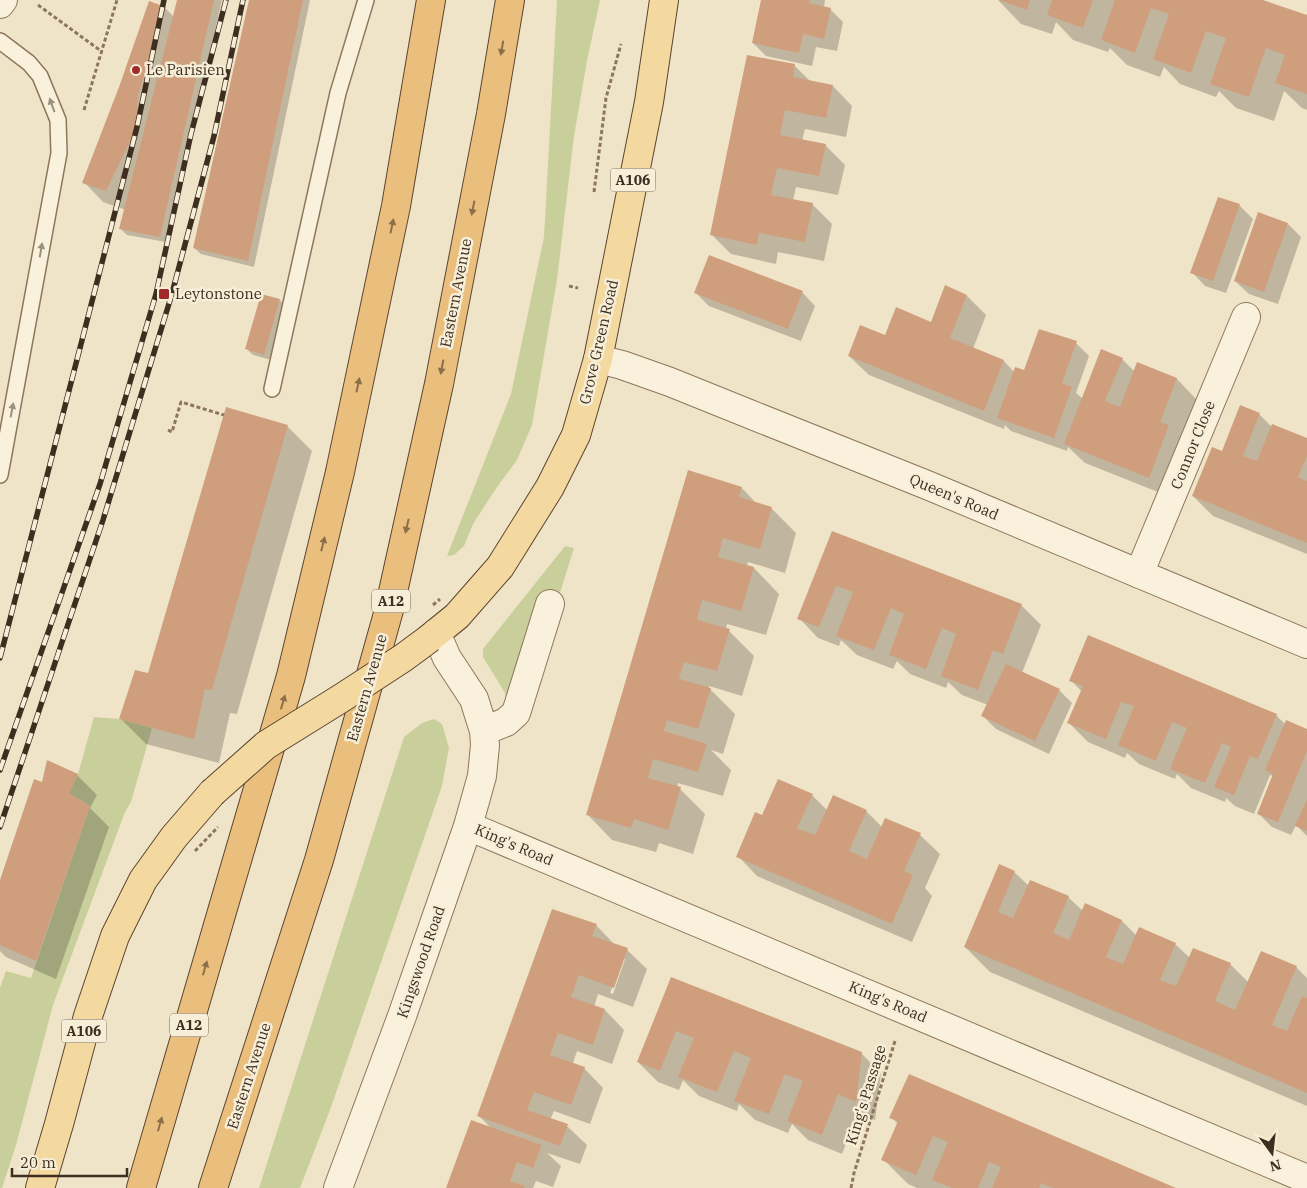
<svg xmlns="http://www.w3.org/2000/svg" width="1307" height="1188" viewBox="0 0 1307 1188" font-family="'IBM Plex Serif',serif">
<rect width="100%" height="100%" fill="#f0e4c8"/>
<path fill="#c9cf9b" d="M557,0h43l-13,61 -13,75 -17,144 -25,145 -15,35 -20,27 -24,37 -9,22 -10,9 -7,1 64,-162 33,-157z
M565,546l9,2 -16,51 -49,107 -4,-13 -22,-36v-8z
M94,717l25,2 33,9 -21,74 -6,10 -72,193 -37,140 -14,43h-2v-200l6,-17 25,7 59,-172 -21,-13 9,-19z
M434,719l8,5 7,24 -7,38 -112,324 -30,78h-41l145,-451 18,-14z"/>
<path fill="#0003" fill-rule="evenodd" d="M179,0h43l-56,242 -39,-7 -6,-6 5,-19 -23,-8 -19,-20 81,-174 10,10z
M251,0h59l-56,267 -53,-13 -7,-6z
M762,0h63l-1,8 6,1 13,13 -6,29 -21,-4 -4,19 -46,-10 -13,-13z
M998,0h261l48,17v93l-5,-2 -18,-17 -10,30 -38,-13 -17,-17 -3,6 -36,-13 -16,-17 -4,10 -33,-12 -17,-17 -2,4 -35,-12 -17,-18 -4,12 -31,-10z
M795,66l16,16 22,4 19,20 -6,31 -41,-8 -3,12 23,4 20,20 -7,30 -42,-8 -3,14 19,3 20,20 -8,37 -46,-9 -2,12 -45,-10 -19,-19z
M1218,198l22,8 13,13 -27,74 -21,-7 -13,-14z
M1288,224l13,13 -23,67 -29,-10 -14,-13z
M802,292l13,14 -14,35 -92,-35 -13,-13z
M967,296l19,19 -13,34 31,12 10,11h11l51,-29 13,13 -13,37 7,6 39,-40 13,13 3,-8 39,15 19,20 -15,39 -13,58 -83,-33 -17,-16 -1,4 -56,-20 -6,-6 -1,4 -135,-54 -20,-19 36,-19 47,-14z
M280,300l6,7 -15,53 -18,-5 -6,-6z
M1259,414l13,13 35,12v115l-94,-38 -20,-20 29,-43z
M287,426l25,25 -75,263 -7,-1 -11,50 -73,-19 -25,-25 28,-44z
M742,488l16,17 13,3 25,25 -11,40 -37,-11 -1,4 7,2 25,26 -13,41 -39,-11 -1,6 3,1 25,25 -12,40 -33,-10 -1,3h2l25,25 -12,40 -12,-4 20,20 -8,26 -45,-13 -1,5 3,1 25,25 -12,40 -34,-11 -3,9 -44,-12 -25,-26z
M832,532l189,73 20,20 -19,48 37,17 13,13 -23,51 -53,-25 -13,-13 5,-11 -26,-10 -14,-13 -2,6 -36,-14 -13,-13 -4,8 -36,-14 -16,-15 -2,6 -21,-8 -19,-20z
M1071,680l205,35 9,9 22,6v106l-11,-11 -5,10 -19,-8 -14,-14 15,-36 -2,-2h-1l-16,39 -19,-8 -9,-8 -1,4 -34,-14 -14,-14 -2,5 -36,-15 -12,-11 -2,5 -37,-16 -19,-19 13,-31z
M77,775l20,20 -7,13 19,19 -53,152 -50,-22 -6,-6v-67z
M812,795l15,15 39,1 16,16 38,8 20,19 -15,34 7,8 -20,46 -155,-66 -19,-20 25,-39z
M1014,872l15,14 2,-5 37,16 15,14 2,-6 37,16 15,15 38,8 15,14 40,6 18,18 48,-15 11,11v128l-317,-134 -25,-25z
M596,925l20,21 11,4 20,19 -14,38 -35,-13 -4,13 11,3 19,20 -12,34 -35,-13 -4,12 11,5 19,20 -13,36 -36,-13 -4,9 17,6 20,19 -7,19 -33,-11 14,13 -8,21 -17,-6 -3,7h-86l44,-60 -12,-12zM623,959h2l-12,35 -3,-1z
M672,979l189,74 20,20 -6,47 -17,-7 -16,41 -34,-14 -16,-16 -4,9 -33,-13 -16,-16 -2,7 -38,-15 -16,-16 -4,10 -21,-8 -20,-20z
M891,1117l282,71h-256l-9,-4 -25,-25 15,-35z"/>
<path fill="#cf9f7d" d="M177,0h37l-54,237 -41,-8z
M249,0h54l-55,261 -55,-13z
M761,0h49l-1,3 22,5 -7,31 -21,-5 -4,19 -47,-10z
M999,0h31l-3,10z
M1052,0h41l-10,28 -36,-13z
M1115,0h148l44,15v79l-32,-11 10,-28 -19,-7 -17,49 -39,-13 16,-46 -20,-7 -15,42 -38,-14 16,-45 -18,-6 -16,45 -34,-13z
M149,1l17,6 -28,88 -1,32 -31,64 -24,-8 37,-96z
M747,55l48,9 -2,13 40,8 -7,33 -41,-8 -5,25 46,9 -7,32 -42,-8 -6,27 42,8 -8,39 -46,-9 -2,12 -47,-10z
M1218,197l22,7 -27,77 -23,-8z
M1258,212l30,11 -24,69 -30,-11z
M709,255l94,36 -15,38 -94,-36z
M945,285l22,10 -17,43 54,22 -20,51 -136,-55 12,-31 25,10 11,-28 35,15z
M261,294l19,5 -16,56 -19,-6z
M1039,329l38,12 -15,42 10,4 -18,51 -57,-20 18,-51 9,3z
M1101,349l22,9 -18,43 15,6 17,-45 40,16 -17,44 9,3 -20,53 -85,-34z
M1240,405l20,8 -17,43 14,5 15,-37 35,14v18l-9,21 9,4v62l-115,-47 20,-49 10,4z
M226,407l62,18 -76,265 -7,-1 -11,50 -75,-20 16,-49 13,3z
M688,470l54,17 -3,10 33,10 -12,42 -37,-11 -5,19 36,10 -13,44 -39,-11 -5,20 33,9 -13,42 -33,-9 -5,17 32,9 -13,41 -31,-9 -3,11 43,13 -9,28 -45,-13 -5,19 33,9 -13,43 -34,-11 -3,9 -45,-13z
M832,531l190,73 -19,50 -10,-4 -15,40 -37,-14 15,-42 -14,-6 -16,41 -37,-14 15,-41 -13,-6 -17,42 -38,-14 17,-44 -17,-6 -17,41 -22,-8z
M1088,635l189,79 -19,45 -8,-3 -16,39 -20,-8 17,-40 -9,-4 -17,40 -35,-14 17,-41 -15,-6 -16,39 -38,-16 16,-39 -13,-4 -15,37 -39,-16 16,-37 -14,-5z
M1006,664l54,25 -25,52 -54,-25z
M1286,720l21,9v22l-29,71 -21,-8 16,-40 -8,-4z
M47,760l31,14 -9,19 21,13 -54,155 -36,-16v-65l34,-101 8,3z
M778,779l35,15 -16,34 18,7 18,-40 34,15 -18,41 18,8 18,-41 36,15 -17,38 9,4 -21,49 -156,-67 19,-45 7,3z
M1307,799v32l-12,-5z
M999,864l16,7 -17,41 15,6 17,-38 39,16 -16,37 16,7 16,-37 37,17 -16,37 17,7 16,-37 37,16 -16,37 16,6 17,-38 38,15 -16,38 20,9 26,-59 36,15 -25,59 15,6 15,-35 5,2v95l-343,-146z
M552,909l45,15 -5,12 36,12 -14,40 -35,-13 -8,22 34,12 -12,36 -35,-12 -8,22 35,12 -14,38 -37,-13 -7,18 41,14 -8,22 -83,-30z
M671,977l191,75 -6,50 -18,-8 -16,41 -35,-14 16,-40 -18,-7 -16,40 -35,-13 17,-43 -17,-7 -17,41 -39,-15 16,-39 -18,-7 -16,40 -23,-9z
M909,1074l267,114h-123l-12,-5 -2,5h-47l9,-21 -12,-5 -11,26h-26l-20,-8 16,-38 -15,-6 -17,39 -35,-15 17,-39 -9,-3z
M471,1120l71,25 -9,23 -16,-6 -7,19 15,5 -1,2h-78z"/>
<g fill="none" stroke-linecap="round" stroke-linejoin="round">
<g stroke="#8d765c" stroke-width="18">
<path id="service" d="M0,41l29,22 11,13 18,44 1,33 -59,322
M272,389l66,-296 28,-93"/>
</g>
<g stroke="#8d765c" stroke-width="30">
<path id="minor" d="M0,4l3,-4
M598,359l24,6 48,17 77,31 180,72 380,159
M1139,574l107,-257
M484,731l22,-9 10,-9 34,-109
M468,826l839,353
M338,1188l64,-172 66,-190 14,-50 3,-31 -1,-14 -10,-32 -27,-41 -11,-25"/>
</g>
<g stroke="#5b4430" stroke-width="30">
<path id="primary" d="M430,638l27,-22 43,-49 50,-80 26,-52 22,-76 51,-257 15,-102
M40,1188l19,-64 29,-108 27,-80 28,-56 31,-43 38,-44"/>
</g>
<g stroke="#5b4430" stroke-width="30">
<path id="trunk" d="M141,1188l150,-512 49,-204 56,-266 35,-206
M213,1188l106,-328 70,-250 50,-226 52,-270 19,-114"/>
</g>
<path stroke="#8d765c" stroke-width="3" stroke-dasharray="4 2.5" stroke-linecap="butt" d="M38,5l63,46
M84,110l33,-110
M594,192l12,-94 15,-54
M569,286l9,2
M168,430l4,2 9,-30 43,13
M851,1188l3,-15 41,-132"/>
<use href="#service" stroke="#faf1dc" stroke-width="15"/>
<use href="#minor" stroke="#faf1dc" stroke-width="28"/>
<use href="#primary" stroke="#f3d9a0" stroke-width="28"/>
<use href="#trunk" stroke="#eabe7c" stroke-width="28"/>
<g stroke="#3d2e20" stroke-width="5.5">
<path id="rail" d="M0,658l137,-531 27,-127
M0,770l100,-286 56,-190 35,-160 35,-134
M0,827l103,-307 68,-223 43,-161 29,-136"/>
</g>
<use href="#rail" stroke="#f7eed8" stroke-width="4" stroke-dasharray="11" stroke-linecap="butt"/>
<g stroke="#5b4430" stroke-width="30" stroke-linecap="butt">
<path id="primary-bridge" d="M212,793l54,-48 74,-46 63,-41 27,-20"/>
</g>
<path stroke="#8d765c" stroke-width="3" stroke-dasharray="4 2.5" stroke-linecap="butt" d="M433,605l7,-6
M195,851l23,-24"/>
<use href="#primary-bridge" stroke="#f3d9a0" stroke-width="28"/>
</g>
<defs><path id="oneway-solid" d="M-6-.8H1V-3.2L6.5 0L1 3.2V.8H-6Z" transform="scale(1.25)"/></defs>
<g fill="#8b6f49">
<use href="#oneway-solid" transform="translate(502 48) rotate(100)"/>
<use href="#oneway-solid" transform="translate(473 208) rotate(101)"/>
<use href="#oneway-solid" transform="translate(392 226) rotate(-78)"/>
<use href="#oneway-solid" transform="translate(442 367) rotate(101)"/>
<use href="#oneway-solid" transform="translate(358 385) rotate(-78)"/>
<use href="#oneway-solid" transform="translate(407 526) rotate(103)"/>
<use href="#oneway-solid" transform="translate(323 544) rotate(-76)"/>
<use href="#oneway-solid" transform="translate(283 702) rotate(-74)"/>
<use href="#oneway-solid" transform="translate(205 968) rotate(-74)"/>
<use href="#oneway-solid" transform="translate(160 1124) rotate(-74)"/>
</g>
<g fill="#9c907e">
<use href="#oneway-solid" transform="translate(52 105) rotate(-110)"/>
<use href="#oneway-solid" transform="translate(41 250) rotate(-80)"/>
<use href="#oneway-solid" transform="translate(12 410) rotate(-79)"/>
</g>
<g fill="#9e2a2b" stroke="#f7eed8" stroke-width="2">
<circle cx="136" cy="70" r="5"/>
<rect x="158" y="288" width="12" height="12" rx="2.5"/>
</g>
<g text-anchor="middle" stroke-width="5" stroke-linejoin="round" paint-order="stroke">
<g fill="#f7eed8" stroke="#756857" stroke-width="1">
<rect x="610.5" y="168.5" width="45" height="23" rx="4"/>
<rect x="372" y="589.5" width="38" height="23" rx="4"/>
<rect x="170" y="1013.5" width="38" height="23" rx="4"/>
<rect x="61.5" y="1019.5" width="45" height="23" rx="4"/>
</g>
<g font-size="14" font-weight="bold" fill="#3d2e20">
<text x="633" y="185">A106</text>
<text x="391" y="606">A12</text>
<text x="189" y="1030">A12</text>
<text x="84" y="1036">A106</text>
</g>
<g font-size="15" fill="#3d2e20" stroke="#f7eed8" text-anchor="start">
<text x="146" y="75">Le Parisien</text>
<text x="175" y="299">Leytonstone</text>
</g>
<g font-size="15" fill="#3d2e20" stroke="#f7eed8">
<text transform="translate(456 293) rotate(-79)" y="5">Eastern Avenue</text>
<text transform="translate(599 342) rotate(-77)" y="5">Grove Green Road</text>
<text transform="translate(1193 445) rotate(-68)" y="5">Connor Close</text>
<text transform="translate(954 497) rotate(23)" y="5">Queen's Road</text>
<text transform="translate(367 688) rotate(-74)" y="5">Eastern Avenue</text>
<text transform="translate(514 845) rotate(23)" y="5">King's Road</text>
<text transform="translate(421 962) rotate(-71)" y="5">Kingswood Road</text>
<text transform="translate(888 1002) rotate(23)" y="5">King's Road</text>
<text transform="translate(249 1076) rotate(-72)" y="5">Eastern Avenue</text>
<text transform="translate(866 1095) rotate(-73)" y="5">King's Passage</text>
</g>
</g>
<g transform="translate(1272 1153) rotate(165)" stroke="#f7eed8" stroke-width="4" paint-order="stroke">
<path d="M0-4L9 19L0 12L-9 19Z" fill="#3d2e20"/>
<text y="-8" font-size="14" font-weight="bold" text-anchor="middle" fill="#3d2e20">N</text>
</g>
<path d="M12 1168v8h115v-8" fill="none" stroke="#3d2e20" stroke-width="2.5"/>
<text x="20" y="1168" font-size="15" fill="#3d2e20" stroke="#f7eed8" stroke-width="4" paint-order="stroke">20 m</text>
</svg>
